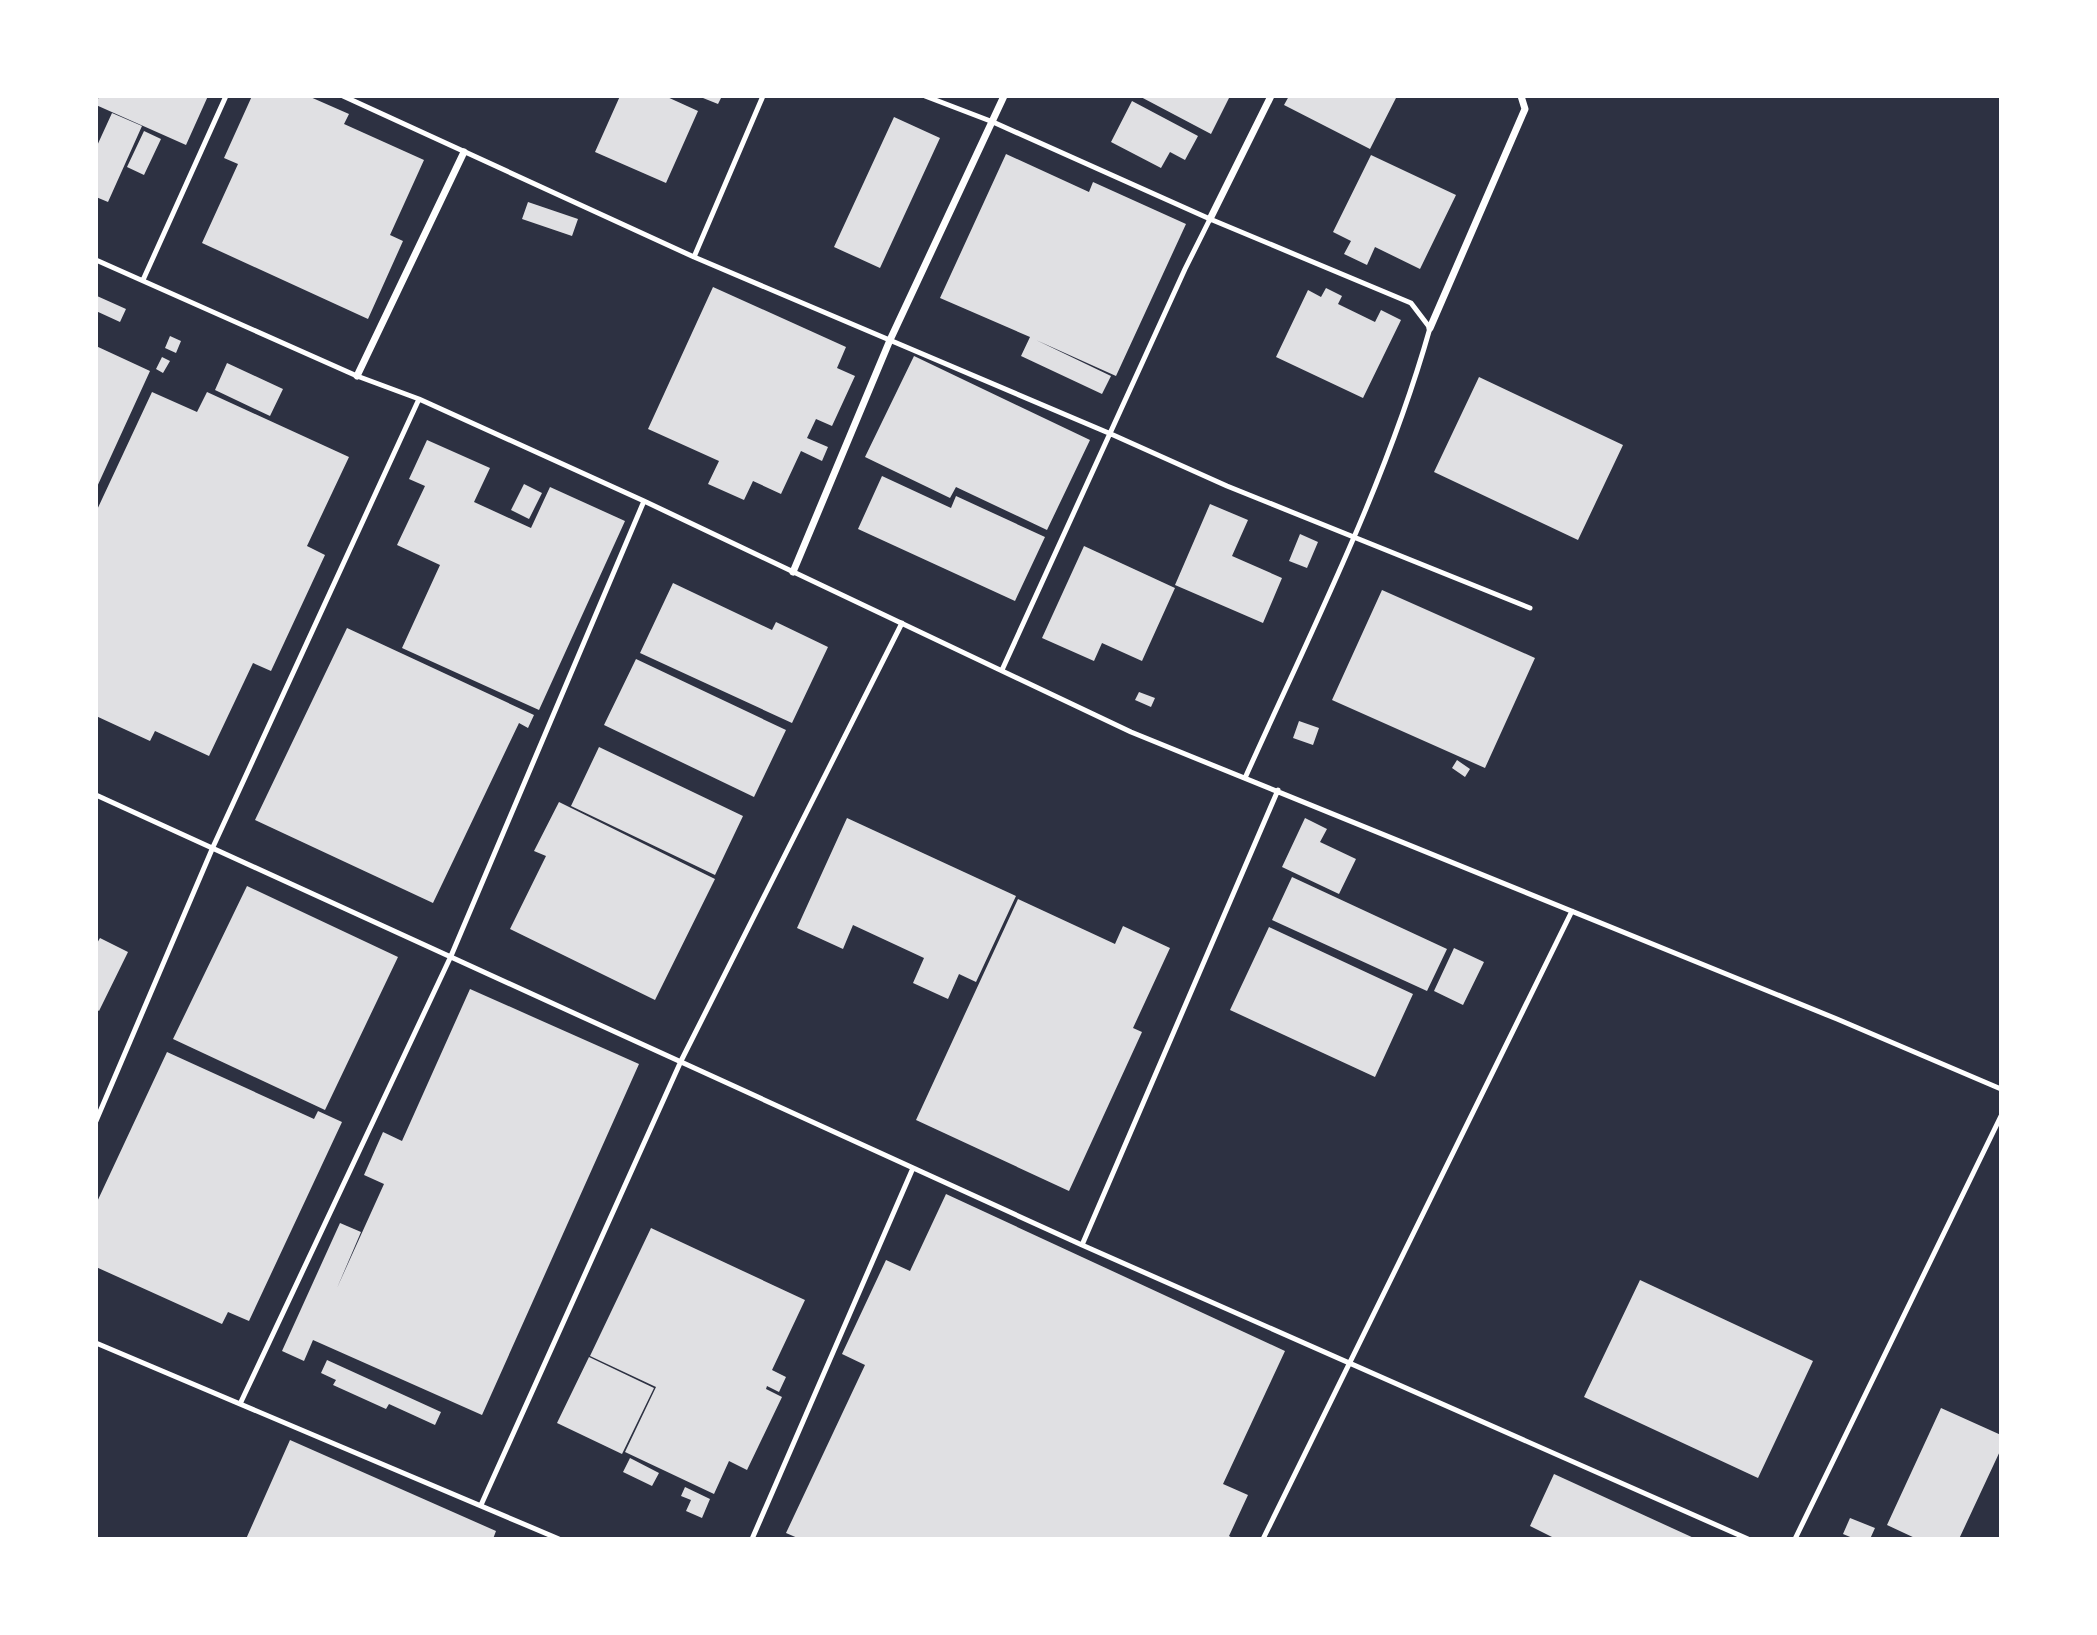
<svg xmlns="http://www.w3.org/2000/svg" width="2097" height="1635" viewBox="0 0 2097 1635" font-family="'DejaVu Sans',sans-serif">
<rect width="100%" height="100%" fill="#2d3142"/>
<path fill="#e0e0e3" d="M99,96h109l-22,49 -90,-40z
M252,96h56l41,18 -5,10 80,36 -34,75 13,6 -35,78 -166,-76 36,-79 -14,-6z
M620,96h45l33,15 -32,72 -71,-31z
M698,96h24l-4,8z
M1139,96h91l-19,38z
M1289,96h108l-27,53 -86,-44z
M1132,101l66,35 -13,24 -15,-8 -9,16 -50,-26z
M112,113l30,13 -34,76 -12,-5v-49z
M894,117l46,21 -60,130 -46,-21z
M144,131l17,8 -17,36 -17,-8z
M1006,154l83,38 4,-10 93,42 -70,152 -80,-36 75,36 -9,18 -81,-38 9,-19 -90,-39z
M1371,155l85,40 -36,74 -45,-22 -8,18 -23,-11 7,-13 -18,-9z
M528,202l50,17 -6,17 -50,-17z
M713,287l133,60 -9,21 18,8 -23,50 -16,-7 -9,19 21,9 -6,14 -21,-10 -20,43 -28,-13 -9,19 -36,-16 11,-23 -71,-32z
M1326,288l16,8 -4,8 37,18 6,-12 20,10 -38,78 -87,-41 32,-67 13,7z
M97,296l29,13 -6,13 -24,-11z
M170,336l11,5 -5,12 -11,-5z
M96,346l54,25 -54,118z
M914,356l176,84 -43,90 -91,-43 -6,11 -85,-41z
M162,357l8,4 -7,12 -7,-4z
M227,363l56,26 -13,27 -55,-26z
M1479,377l144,68 -45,95 -144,-68z
M152,392l45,20 10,-20 142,65 -42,89 18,9 -54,116 -18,-8 -44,93 -54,-25 -5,10 -54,-25v-204z
M427,440l63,28 -16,34 57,26 19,-41 75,34 -86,189 -137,-62 38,-83 -43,-20 28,-59 -16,-7z
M882,476l69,32 5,-12 89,41 -30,64 -157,-72z
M524,484l18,9 -13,26 -18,-9z
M1210,504l38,16 -16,36 50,22 -19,45 -88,-38z
M1300,534l18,8 -11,26 -18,-7z
M1084,546l91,42 -33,73 -40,-18 -8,18 -52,-23z
M673,583l99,47 4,-8 52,25 -36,76 -152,-70z
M1382,590l153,68 -50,110 -153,-68z
M347,628l187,87 -6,13 -9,-5 -86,180 -178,-83z
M636,659l150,71 -32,67 -150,-72z
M1139,692l16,6 -4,9 -16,-7z
M1299,721l20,7 -6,17 -20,-7z
M599,747l144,69 -28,59 -144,-69z
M1457,760l13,9 -5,8 -13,-9z
M559,802l156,77 -60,121 -145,-71 36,-73 -12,-5z
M847,818l169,78 -40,86 -17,-8 -11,25 -35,-16 11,-25 -71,-33 -10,24 -46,-21z
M1305,818l22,11 -7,13 36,17 -17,35 -57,-27z
M1292,877l155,72 -20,42 -155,-71z
M247,886l151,71 -73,153 -152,-71z
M1018,899l97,45 8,-18 47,22 -37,80 9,4 -73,159 -153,-71z
M1269,927l144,67 -38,83 -145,-67z
M100,938l28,14 -29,59 -3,-2v-64z
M1454,948l30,14 -21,43 -29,-14z
M470,989l169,75 -157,351 -169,-75 -9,21 -22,-10 58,-128 21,9 -24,56 47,-104 -20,-9 19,-43 19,9z
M167,1052l147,67 4,-8 24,11 -93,199 -21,-9 -6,12 -126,-57v-63z
M946,1194l339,157 -62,133 25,11 -19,41 5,3h-434l-14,-6 79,-168 -23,-11 44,-94 24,11z
M651,1228l154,72 -33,70 14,7 -7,15 -12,-6 -1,3 16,8 -35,73 -18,-9 -15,33 -89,-42 31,-65 -66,-31z
M1640,1280l173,81 -55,117 -174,-81z
M589,1357l65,31 -32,66 -65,-31z
M327,1360l114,52 -6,13 -46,-21 -3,5 -53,-24 3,-5 -15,-7z
M1941,1408l60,27v14l-42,90h-42l-30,-14z
M290,1440l206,91 -3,8h-247z
M630,1458l29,15 -7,13 -29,-14z
M1554,1474l142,65h-140l-26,-13z
M685,1487l25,12 -8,19 -16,-7 5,-11 -10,-4z
M1850,1518l25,10 -5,11h-15l-12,-5z"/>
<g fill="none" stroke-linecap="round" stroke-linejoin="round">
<path stroke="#fff" stroke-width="5" d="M343,96l351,161 417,177 116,52 303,122
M925,96l68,26 217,97 201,84 19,25c-44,156 -119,303 -185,450
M694,257l69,-161
M96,260l261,116 62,23 225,102 487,231 706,287 164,70
M143,280l83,-184
M1002,670l183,-401 25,-50
M96,795l986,450 666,294
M96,1121l117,-274 206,-448
M1082,1245l196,-455
M96,1343l463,196
M240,1404l211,-448 193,-455
M481,1505l200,-444 221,-438
M752,1539l161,-371
M1263,1539l309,-628
M1795,1539l206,-423"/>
<path stroke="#fff" stroke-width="7" d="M1210,219l61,-123
M1430,328l95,-219 -4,-13
M357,376l107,-224
M793,572l97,-232 114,-244"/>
</g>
<rect width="2097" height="1635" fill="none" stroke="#ffffff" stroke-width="196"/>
</svg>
